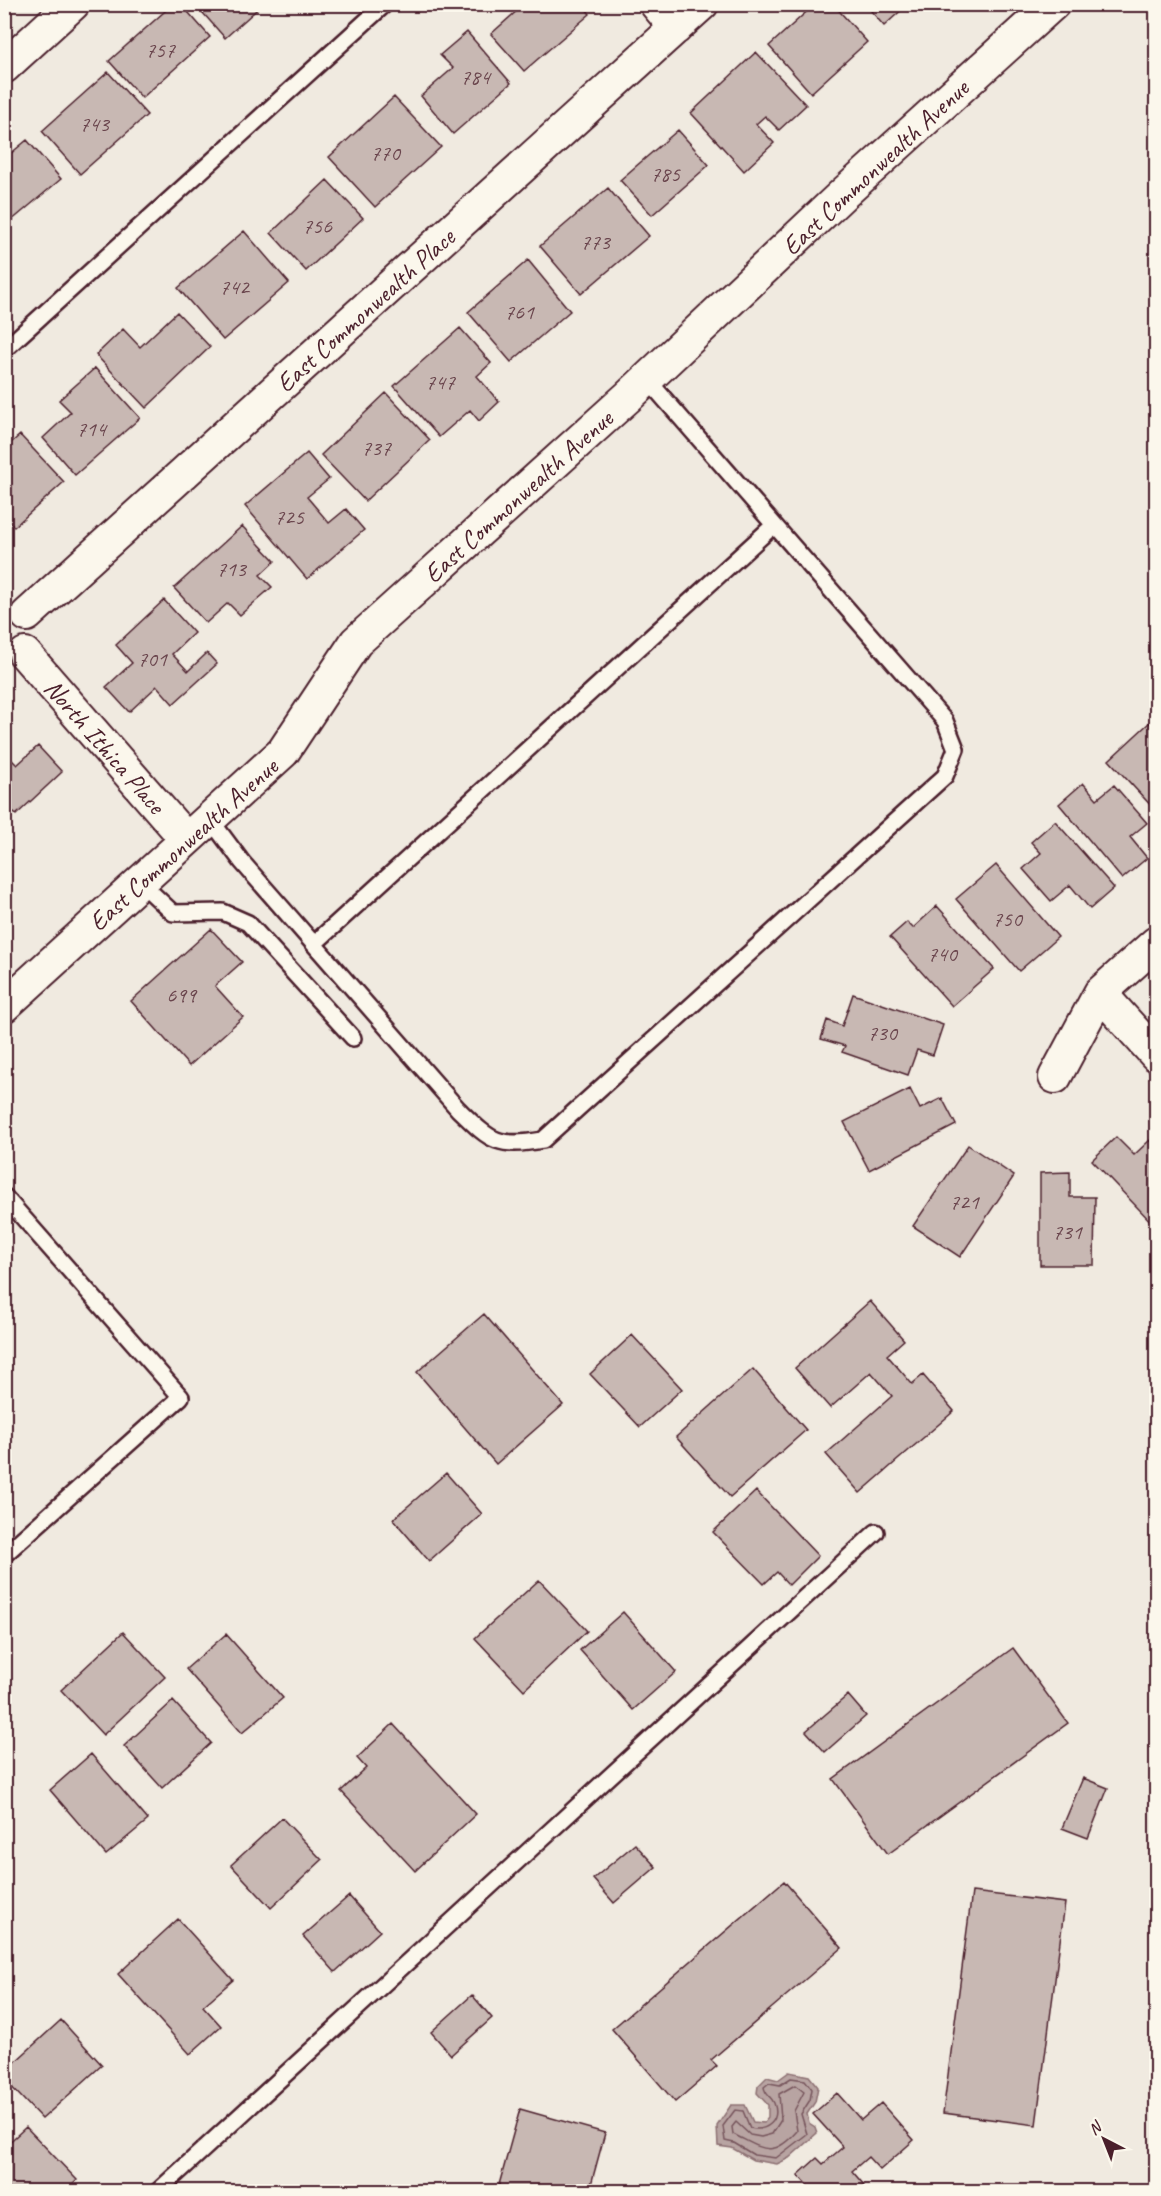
<svg xmlns="http://www.w3.org/2000/svg" width="1161" height="2196" viewBox="0 0 1161 2196" font-family="Caveat,sans-serif">
<rect width="100%" height="100%" fill="#f0eae0"/>
<filter id="ink" filterUnits="userSpaceOnUse"><feTurbulence type="fractalNoise" baseFrequency=".0167" numOctaves="2"/><feDisplacementMap in="SourceGraphic" scale="12" xChannelSelector="R" yChannelSelector="G"/><feConvolveMatrix kernelMatrix="1 2 1 2 8 2 1 2 1" color-interpolation-filters="sRGB"/></filter>
<g filter="url(#ink)">
<path fill="#b8a4a2" stroke="#8c6f72" stroke-width="1.5" d="M789,2072l20,4 9,11 -3,15 -8,12 2,9 6,4 2,6 -28,25 -12,6 -24,-4 -21,-12 -14,-2 -1,-20 14,-21h14l8,17 11,1 4,-5v-13l-11,-12 1,-7 9,-9 11,3z"/>
<g fill="none" stroke-linecap="round" stroke-linejoin="round">
<path stroke="#76545b" stroke-width="1.5" d="M791,2078l14,2 7,9 -2,11 -9,14 6,20 -31,24 -22,-3 -20,-12 -9,-2 -2,-15 12,-16 8,1 7,17c16,4 31,-7 24,-25 -3,-7 -9,-8 -10,-16l5,-4 11,2z
M795,2085l9,7 -10,19 3,20c-25,29 -35,17 -64,3l-1,-7 4,-5 14,13 11,2 11,-3 9,-14 -2,-26z"/>
</g>
<path fill="#c8b8b3" stroke="#4a1f2b" stroke-width="1.5" d="M173,4h8l29,33 -68,61 -33,-37z
M195,4h68l-38,34z
M515,4h67l8,10 -66,57 -33,-37 28,-25z
M815,4h18l34,38 -56,51 -42,-47z
M865,4h43l-24,22z
M467,32l44,51 -58,51 -32,-38 32,-28 -13,-13z
M756,52l50,53 -27,25 -14,-14 -9,8 18,19 -30,28 -53,-58z
M108,72l39,43 -67,59 -38,-43z
M394,97l47,50 -66,60 -46,-50z
M678,130l31,35 -57,50 -32,-35z
M27,140l34,39 -57,48v-68z
M327,180l36,38 -57,53 -35,-38z
M608,188l41,48 -68,58 -41,-48z
M244,231l45,52 -66,57 -45,-52z
M528,260l42,51 -59,51 -43,-50z
M177,312l33,35 -64,61 -50,-53 27,-26 17,18z
M460,328l31,35 -14,13 22,26 -20,19 -9,-11 -31,27 -45,-51z
M95,368l45,50 -65,57 -32,-37 28,-26 -12,-12z
M386,393l44,47 -65,61 -44,-46z
M20,435l44,47 -50,45 -10,-11v-67z
M307,453l22,26 -22,18 22,26 17,-14 18,21 -57,49 -62,-73z
M242,526l33,35 -15,14 12,12 -32,28 -12,-12 -22,20 -32,-35z
M164,600l30,33 -22,21 16,17 19,-18 10,11 -44,40 -16,-18 -28,26 -23,-25 26,-24 -16,-18z
M1150,722l6,7v82l-47,-51z
M38,746l24,26 -46,43 -12,-12v-51l13,13z
M1083,783l14,16 17,-14 33,38 -17,14 17,21 -25,21 -63,-75z
M1055,821l59,67 -24,21 -20,-24 -19,16 -28,-32 18,-16 -10,-11z
M996,865l62,72 -39,34 -63,-72z
M937,906l57,63 -42,37 -62,-69 17,-15 6,6z
M211,929l31,33 -27,24 28,31 -54,49 -58,-65z
M853,994l90,31 -10,30 -16,-5 -9,25 -66,-23 3,-6 -24,-7 6,-19 15,6z
M910,1089l10,20 22,-11 14,27 -87,45 -25,-48z
M1116,1137l18,18 16,-15 6,6v81l-64,-67z
M968,1145l46,31 -54,81 -47,-31z
M1070,1172v25h25l-1,68h-54v-92z
M870,1301l34,39 -17,15 25,29 11,-9 31,36 -94,82 -34,-39 66,-58 -21,-24 -41,36 -35,-40z
M484,1314l79,91 -67,59 -79,-92z
M632,1335l50,54 -42,38 -50,-53z
M753,1369l53,61 -76,67 -54,-60z
M446,1473l36,41 -53,47 -36,-42z
M756,1491l62,65 -29,29 -12,-13 -13,12 -51,-52z
M539,1580l48,51 -63,59 -49,-52z
M623,1612l53,60 -43,38 -53,-60z
M123,1632l42,45 -62,58 -42,-45z
M226,1634l57,64 -41,35 -56,-64z
M1013,1648l55,75 -180,131 -55,-75z
M848,1695l18,21 -41,36 -19,-21z
M173,1701l38,42 -49,45 -38,-42z
M393,1724l83,90 -61,57 -74,-80 25,-23 -9,-10z
M91,1754l57,66 -42,35 -56,-65z
M1083,1778l25,10 -20,50 -26,-10z
M282,1818l40,42 -51,48 -40,-43z
M635,1844l21,23 -42,36 -21,-24z
M784,1881l58,67 -131,112 6,6 -42,36 -63,-73z
M972,1892l93,11 -29,222 -93,-12z
M349,1896l31,35 -45,41 -32,-36z
M178,1919l55,61 -30,26 18,20 -31,28 -72,-80z
M472,1995l20,23 -41,37 -20,-23z
M61,2020l41,45 -60,54 -38,-40v-7z
M837,2093l24,27 20,-17 33,37 -34,30 -12,-13 -16,14 12,14 -7,7h-44l-15,-17 19,-17 6,6 20,-17 -30,-33z
M520,2109l85,24 -16,59h-92z
M26,2127l51,53 -11,12h-58l-4,-4v-41z"/>
<g fill="none" stroke-linecap="round" stroke-linejoin="round">
<g stroke="#4a1f2b" stroke-width="20">
<path id="lane" d="M4,350l381,-346
M210,819l32,43 216,247c33,32 38,39 85,31l402,-364 11,-27 -11,-28 -298,-342
M140,882l33,31 50,-1 25,11 105,115
M315,943l459,-418
M4,1196l177,201 -177,158
M157,2192l719,-660"/>
</g>
<g stroke="#4a1f2b" stroke-width="36">
<path id="street" d="M656,4l20,24
M4,67l69,-63
M27,615l675,-611
M25,654l161,185
M1100,993l56,62
M4,1006l279,-254 73,-110 273,-246 213,-201 211,-191
M1055,1077l45,-84 56,-50"/>
</g>
<use href="#lane" stroke="#fbf7ec" stroke-width="15"/>
<use href="#street" stroke="#fbf7ec" stroke-width="32"/>
</g>
</g>
<g text-anchor="middle" stroke-width="5" stroke-linejoin="round" paint-order="stroke">
<g font-size="22" fill="#6a454d">
<text x="160" y="57">757</text>
<text x="475" y="84">784</text>
<text x="94" y="131">743</text>
<text x="385" y="160">770</text>
<text x="665" y="181">785</text>
<text x="317" y="233">756</text>
<text x="595" y="249">773</text>
<text x="234" y="294">742</text>
<text x="519" y="319">761</text>
<text x="440" y="389">747</text>
<text x="91" y="436">714</text>
<text x="376" y="455">737</text>
<text x="289" y="524">725</text>
<text x="231" y="576">713</text>
<text x="152" y="666">701</text>
<text x="1007" y="926">750</text>
<text x="942" y="961">740</text>
<text x="181" y="1002">699</text>
<text x="882" y="1040">730</text>
<text x="964" y="1209">721</text>
<text x="1067" y="1239">731</text>
</g>
<g font-size="26" fill="#4a1f2b" stroke="#fbf7ec">
<text transform="translate(875 167) rotate(-43)" y="9">East Commonwealth Avenue</text>
<text transform="translate(365 310) rotate(-42)" y="9">East Commonwealth Place</text>
<text transform="translate(518 496) rotate(-42)" y="9">East Commonwealth Avenue</text>
<text transform="translate(105 746) rotate(49)" y="9">North Ithica Place</text>
<text transform="translate(183 844) rotate(-42)" y="9">East Commonwealth Avenue</text>
</g>
</g>
<rect width="1161" height="2196" fill="none" stroke="#fbf7ec" stroke-width="24"/>
<rect x="12" y="12" width="1137" height="2172" fill="none" stroke="#4a1f2b" stroke-width="2" filter="url(#ink)"/>
<g transform="translate(1104 2139) rotate(318)" stroke="#fbf7ec" stroke-width="4.5" paint-order="stroke">
<path d="M0-4.5L10 22L0 15L-10 22Z" fill="#4a1f2b"/>
<text y="-9" font-size="16" font-weight="bold" text-anchor="middle" fill="#4a1f2b">N</text>
</g>
</svg>
